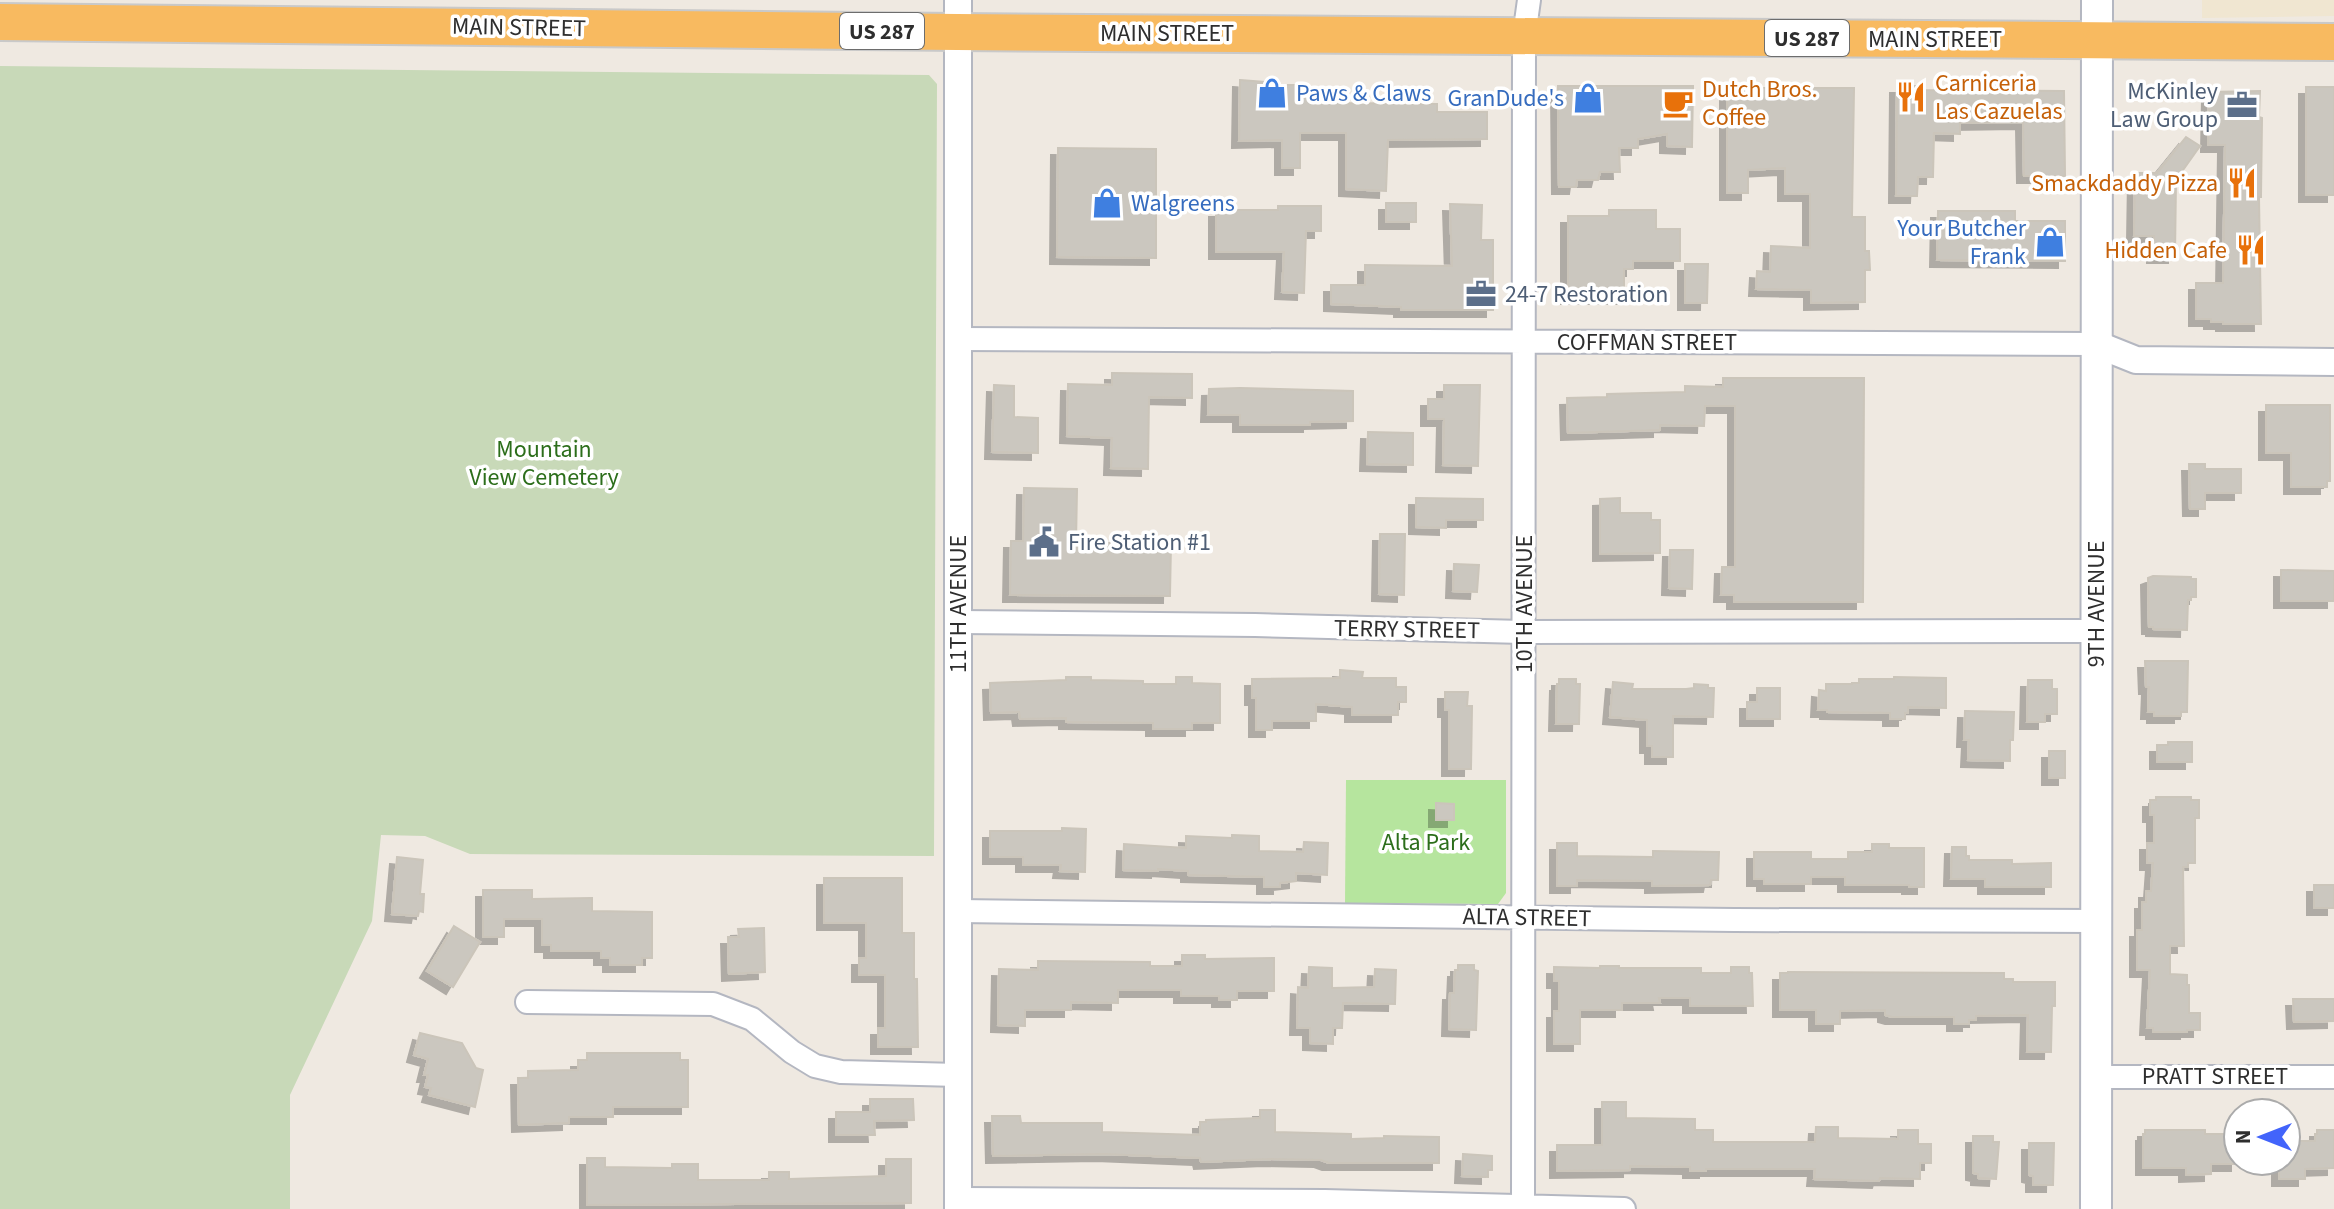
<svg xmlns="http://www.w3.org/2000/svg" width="2334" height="1209" viewBox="0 0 2334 1209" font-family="'Source Sans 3',sans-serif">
<defs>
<filter id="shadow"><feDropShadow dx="-7" dy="7" stdDeviation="0" flood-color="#0004"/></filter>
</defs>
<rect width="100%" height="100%" fill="#efe9e1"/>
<path fill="#f0e6d1" d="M2202,0h132v16l-132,2z"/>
<path fill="#b6e59e" d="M1346,780h160v113l-8,11 -153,-1z"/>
<path fill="#c8d9b8" d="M0,66l929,9 8,9 -3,772 -464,-2 -45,-18 -44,-1 -9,86 -82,174v114h-290z"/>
<path fill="#cbc7bf" stroke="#cbc5ba" stroke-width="2" filter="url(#shadow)" d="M1240,80l38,3v2h22v9h40v9l97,1v8h50v27l-99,1 -2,51 -40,-2v-56h-46v35h-18v-28l-43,1z
M1558,86h135l-1,61 -25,-1v-12l-29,5v9h-19l1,24h-20l-2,8h-21l-1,7h-17z
M1897,86h20v4l147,1 1,85h-41l-1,-54 -63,1v11l-26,-1 -1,44h-15l-1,19h-21z
M2306,87h28v108h-28z
M1727,88h127l-2,129h13v34h4l1,19h-5v32l-54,1v-13l-55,-1 1,-18 13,1 1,-26 39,2v-54h-25v-26l-37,2v23h-21z
M2260,91l-1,26 3,1 -1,79h-2l2,127h-38v-2h-12v-3h-15v-36h27l2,-138h-17l1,-53z
M2186,137l14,9 -24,34 -1,76h-21v-20h-20l1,-63h22z
M1058,148l98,1v109l-99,-1z
M1386,203h30v19h-30z
M1450,204l32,1 -1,35h12v70h-92v-3l-70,-3v-19h34v-20l87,1z
M1278,206h43v25h-15l-2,62 -22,-1 2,-40h-68v-42h62z
M1609,210h47v19h24v32h-47v8h-9v28h-56v-81h41z
M1938,211h77v10h50v40l-128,-1z
M1685,264h23l-1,39h-22z
M1112,373l80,1v24l-43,-1 -1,72 -37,-1 1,-30 -45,-2 1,-52 44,1z
M1723,378h141l-1,224h-129v-7h-13l1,-28h13v-161h-30l-1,20 -44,-1v5l-92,3 -1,-35 40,-1v-3l78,-2v-6l38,1z
M994,385l20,1v31l24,1v35l-46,-1z
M1444,385h36l-2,81 -35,-1 1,-46h-16v-20h16z
M1240,388l113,3v30l-43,1v3h-70v-10h-32l1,-26z
M2266,405h64v76h-3v6h-36v-34h-25z
M1368,432l45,1v32l-46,-1z
M2189,464h16v5h36v24h-36v16h-15z
M1024,488l53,1 -1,54h95l-1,53 -160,-1 1,-54h12z
M1416,498l67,1v21h-37v8l-30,-1z
M1620,498v15h31v7h9v33l-60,1v-55z
M1380,534h25l-1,61 -25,-1z
M1670,550h23l-1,39 -23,-1z
M1454,564l25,1 -2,27 -24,-1z
M2281,570l53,1v30h-53z
M2153,576l38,1v2h5v18h-5v3h-3l-1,30 -34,-1v-2h-4l-1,-49z
M2145,661h43l-1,51h-6v4h-27v-4h-6l1,-25h-3z
M1340,670l23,2 -1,6h34v9h10v15h-8v13h-46v-8l-36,-3v17h-44v9h-16v-32h-4v-19l88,-1z
M1066,677h25v3l52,1v3h33v-7h16v6l28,1v39h-28v6h-39v-6l-87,-1v-4l-46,1 -1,-7 -28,1 -1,-30 76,-3z
M1894,677l52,1v30l-38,-1v6h-3v6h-15v-6l-63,-1v-2h-9l1,-20 7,1v-7h26v-1h7v-4h35z
M1559,679h17v5h4l-1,40h-23l1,-40h2z
M2028,680h24v9h5v25h-12v8h-18z
M1613,682l20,2 -1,5h54l8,-1v-4l14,1v3h6l-1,29 -40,-1v41h-21v-11h-5v-26l-37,-3z
M1757,688h23v31h-33v-17h10z
M1445,692h23l-1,14h5l-1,63h-22v-59h-4z
M1965,711l49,1 -1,28h-3v21l-42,-1 1,-20h-5z
M2168,742h24v20h-35v-17h11z
M2049,751h16v27h-16z
M2156,797h35v3h8v18h-4v45h-7v4h-5l1,79h-14v28l17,1v10h2v28h11v17h-13v2h-34v-4h-6l3,-58h-13v-40h5v-28h4v-11h5l2,-28h-6v-20h7v-28h-4v-15h6z
M1436,803l18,1v16h-18z
M1062,828l24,1 -1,43 -25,-1 1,-6h-38v-8h-33v-26h72z
M1232,835l27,1v15l44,1 1,-10 24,1 -1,32 -31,-2v8l-16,2v4h-16v-10l-76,-2v-4l-30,-2v2l-35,-1 1,-26 62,4v-12l46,2z
M1557,843h20v13l76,1v-6l66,1 -1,28h-7l-1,5 -58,1v-5l-75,-1v6h-20z
M1872,844h17v4h35v39h-15v-2h-64v-8h-34v7h-47v-5h-10v-27h57v7h37v-7h24z
M1952,847h14v9h3v4h43v4l39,-1v24h-66v-8h-34z
M397,857l26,3 -3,34h4l-1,18 -4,-1 -1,5 -26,-2z
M824,878h78v55h12v46h3l1,68h-40v-19h7v-53h-26v-17h7v-35h-42z
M2314,885h20v23h-20z
M483,890h49v9l60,-1v13l60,1v46h-10v7h-32v-7h-9v-7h-50v-6h-9v-26h-38v18h-21z
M454,926l26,16 -27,45 -26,-16z
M764,928l1,44 -36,2 -1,-37h11l-1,-8z
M1182,955h23v4l69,-1v33h-37v9h-18v-4h-38v-6h-63v13l-47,-1v8h-46v16l-27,-1 1,-56 39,1v-9l112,1v4h32z
M1458,965h16v5l4,1 -2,59 -27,-1 1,-36h4l1,-23h3z
M1600,966h19v2h82v5h30v-6h18v6h3l1,33h-63v-8h-31l1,5h-38v7h-42v34h-26v-33h5v-30h-5v-14l46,1z
M1309,967l23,1v20l42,-1 1,-18 21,1 -1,34 -52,-1 -1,25h-9v16l-23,-1v-15h-13l1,-41 10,1z
M1788,972l216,1v6h9v3h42v24h-3l-1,46h-24l1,-37 -52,1v4h-7v4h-15v-7h-62l-7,-2v-5l-45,1v13h-24v-14h-36v-37h8z
M2293,999h41v22l-40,1z
M420,1033l42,10 14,25 7,2 -8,37 -46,-12 2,-7 -6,-1 3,-12h-4l4,-16 -14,-4z
M587,1053h93v7h8v47h-75v10h-44v6l-50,2 -1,-47h10v-7l50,-1v-10h9z
M870,1099h43l1,21 -40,1 1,14h-39v-23h34z
M1602,1102h24v16l69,1v11h18v12h102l1,-15h22v11l60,1v-9h20v14h13v19h-11v16l-40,-1 -1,3 -65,-2 1,-10h-109v2h-16v-4l-60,-1v4l-73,1v-26h45z
M1260,1110h15v22l76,2v5l33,-1v-2l55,1v26h-110l-8,-3 -51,-1 -69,3 -1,-4 -97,-4 -110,2 -1,-40h28l1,7h81v9l98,3v-13h6v-2l54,-2z
M2145,1130h60v4h33v30h-27v10l-25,1v-7h-43v-34h2z
M2317,1130h17v38l-29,1v10h-26v-18h7v-20h29v-7h2z
M1973,1136h20v6h6l-3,37 -18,-1v-4l-5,-1z
M2029,1143h25l-1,42h-20v-9l-4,-1z
M1463,1154l29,2v14h-4v7l-26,-1z
M587,1158h18v9l67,1v-4h26v16h71v-8h20v7l97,-3v-17h25v44l-324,2z"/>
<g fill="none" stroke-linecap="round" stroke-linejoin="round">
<g stroke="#b4b7c1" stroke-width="26">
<path id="minor" d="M957,339l1139,5
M958,622l297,3 268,7 573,-1
M958,911l776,9 362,1
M527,1002l186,2 39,15 40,33 23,14 26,6 117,3
M2096,1077h238
M958,1199l367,2 299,8
M1523,1209l1,-1173 5,-36"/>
</g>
<g stroke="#b4b7c1" stroke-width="30">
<path id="tertiary" d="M958,0v1209
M2096,344l40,16 198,2"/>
</g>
<g stroke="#b4b7c1" stroke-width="34">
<path id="secondary" d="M2096,1209l1,-1209"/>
</g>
<g stroke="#c9c9c9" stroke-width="40">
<path id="trunk" d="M0,22l957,10 1377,10"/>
</g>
<use href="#minor" stroke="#fff" stroke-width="22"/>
<use href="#tertiary" stroke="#fff" stroke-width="26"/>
<use href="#secondary" stroke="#fff" stroke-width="30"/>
<use href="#trunk" stroke="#f8ba60" stroke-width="36"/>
</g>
<defs>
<g id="shop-bare" transform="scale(2.4)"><path d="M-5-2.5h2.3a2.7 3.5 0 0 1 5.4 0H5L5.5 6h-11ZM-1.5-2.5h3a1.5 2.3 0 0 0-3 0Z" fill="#3f7fe0" stroke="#fff" stroke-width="2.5" paint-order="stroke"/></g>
<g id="restaurant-bare" transform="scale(2.4)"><path d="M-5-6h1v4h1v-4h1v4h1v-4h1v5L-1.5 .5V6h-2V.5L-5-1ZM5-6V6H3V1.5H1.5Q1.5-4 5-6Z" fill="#e8710a" stroke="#fff" stroke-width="2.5" paint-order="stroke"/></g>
<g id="cafe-bare" transform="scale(2.4)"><path d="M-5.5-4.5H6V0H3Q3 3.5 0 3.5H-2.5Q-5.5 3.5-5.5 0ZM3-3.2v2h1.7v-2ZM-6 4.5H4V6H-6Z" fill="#e8710a" stroke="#fff" stroke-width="2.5" paint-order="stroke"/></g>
<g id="office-bare" transform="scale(2.4)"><path d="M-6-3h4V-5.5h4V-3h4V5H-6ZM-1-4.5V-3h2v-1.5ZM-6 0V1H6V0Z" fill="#5c6f8a" stroke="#fff" stroke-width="2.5" paint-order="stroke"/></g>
<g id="civic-bare" transform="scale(2.4)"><path d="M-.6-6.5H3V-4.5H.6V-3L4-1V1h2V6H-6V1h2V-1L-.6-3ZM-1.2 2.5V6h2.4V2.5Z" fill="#5c6f8a" stroke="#fff" stroke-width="2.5" paint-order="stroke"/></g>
</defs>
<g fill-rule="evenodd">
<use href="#shop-bare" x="1272" y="93"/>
<use href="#restaurant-bare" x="1911" y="97"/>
<use href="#shop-bare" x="1588" y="98"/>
<use href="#cafe-bare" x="1678" y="103"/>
<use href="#office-bare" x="2242" y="105"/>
<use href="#restaurant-bare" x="2242" y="183"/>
<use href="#shop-bare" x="1107" y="203"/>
<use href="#shop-bare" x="2050" y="242"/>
<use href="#restaurant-bare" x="2251" y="250"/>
<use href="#office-bare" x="1481" y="294"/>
<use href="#civic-bare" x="1044" y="542"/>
</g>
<g text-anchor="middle" stroke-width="7" stroke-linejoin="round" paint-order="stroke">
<g fill="#fff" stroke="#6d6d6d" stroke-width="2">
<rect x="840" y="13" width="84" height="36" rx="6"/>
<rect x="1765" y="20" width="84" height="36" rx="6"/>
</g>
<g font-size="22" font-weight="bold" fill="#2e2e2e">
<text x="882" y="39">US 287</text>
<text x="1807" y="46">US 287</text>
</g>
<g font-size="24" fill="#2e2e2e" stroke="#fff">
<text transform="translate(519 27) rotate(1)" y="8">MAIN STREET</text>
<text x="1167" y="41">MAIN STREET</text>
<text x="1935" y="47">MAIN STREET</text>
<text x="1647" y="350">COFFMAN STREET</text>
<text transform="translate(958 604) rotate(-90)" y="8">11TH AVENUE</text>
<text transform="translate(1524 604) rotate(-90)" y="8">10TH AVENUE</text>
<text transform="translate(2096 604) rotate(-90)" y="8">9TH AVENUE</text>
<text transform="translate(1407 629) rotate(1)" y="8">TERRY STREET</text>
<text transform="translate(1527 917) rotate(1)" y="8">ALTA STREET</text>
<text x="2215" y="1084">PRATT STREET</text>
</g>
<g font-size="24" fill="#c56008" stroke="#fff" text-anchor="start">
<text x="1935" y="91">Carniceria<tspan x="1935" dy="28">Las Cazuelas</tspan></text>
<text x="1702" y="97">Dutch Bros.<tspan x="1702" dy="28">Coffee</tspan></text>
<text x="2218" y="191" text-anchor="end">Smackdaddy Pizza</text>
<text x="2227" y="258" text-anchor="end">Hidden Cafe</text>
</g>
<g font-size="24" fill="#4e5e75" stroke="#fff" text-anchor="start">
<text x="2218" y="99" text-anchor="end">McKinley<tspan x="2218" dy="28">Law Group</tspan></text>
<text x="1505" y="302">24-7 Restoration</text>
<text x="1068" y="550">Fire Station #1</text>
</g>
<g font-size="24" fill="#366cbe" stroke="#fff" text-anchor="start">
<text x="1296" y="101">Paws &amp; Claws</text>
<text x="1564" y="106" text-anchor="end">GranDude's</text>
<text x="1131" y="211">Walgreens</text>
<text x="2026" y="236" text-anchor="end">Your Butcher<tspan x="2026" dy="28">Frank</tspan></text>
</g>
<g font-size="24" fill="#2c6e1b" stroke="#fff">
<text x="544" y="457">Mountain<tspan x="544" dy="28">View Cemetery</tspan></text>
<text x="1426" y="850">Alta Park</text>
</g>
</g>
<g transform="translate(2262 1137) rotate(270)"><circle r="38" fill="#ffffff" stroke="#ababab" stroke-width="2"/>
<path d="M0-6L14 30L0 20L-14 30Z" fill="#4264fb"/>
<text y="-12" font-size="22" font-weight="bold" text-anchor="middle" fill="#2e2e2e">N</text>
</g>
</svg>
